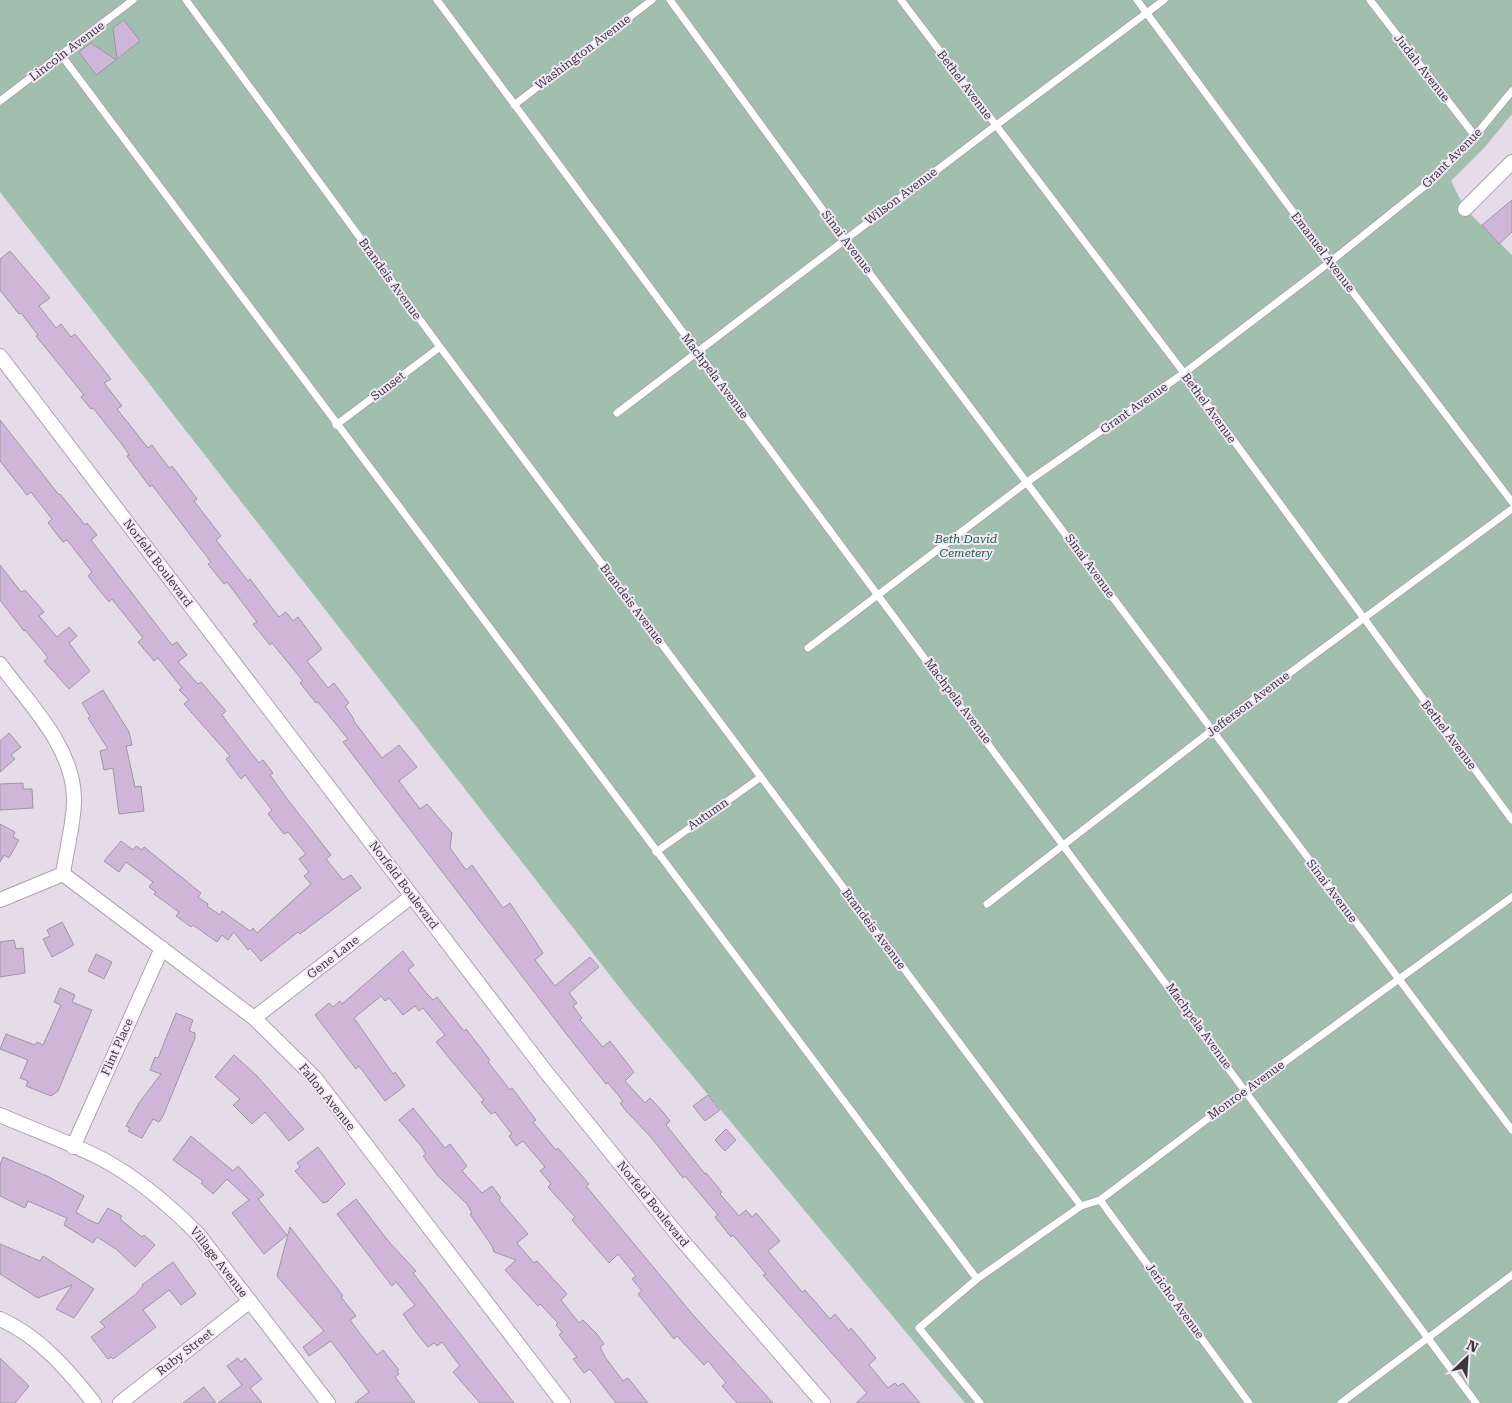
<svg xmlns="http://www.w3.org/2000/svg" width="1512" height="1403" viewBox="0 0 1512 1403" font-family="'Roboto Serif',serif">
<rect width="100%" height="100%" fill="#e5dbe9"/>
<path fill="#a1bfae" d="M0,0h1512v114l-27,33 -34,34 14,28 47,46v1148h-547l-335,-402 -630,-809z"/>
<path fill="#cfb6d8" stroke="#9e95a2" d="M124,20l16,21 -23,18 -4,-31z
M91,43l25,17 -20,15 -17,-23z
M1512,200v32l-13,12 -17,-19z
M10,251l40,47 -11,8 17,22 5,-4 10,13 4,-3 36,45 -7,4 18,23 -5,3 31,39 4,-3 17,23 3,-2 25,33 -3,2 27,35 -5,4 32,41 2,-2 29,38 7,-5 7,9 5,-4 24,32 -15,12 21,27 6,-5 15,20 -4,3 9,13 -1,1 29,38 17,-13 18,22 -18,14 21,28 7,-5 25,29 -2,15 16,22 6,-5 31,43 7,-5 33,50 -8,7 20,26 35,-29 9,10 -30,26 8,10 -4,3 9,12 -2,2 23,27 7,-6 24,31 -9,9 20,22 5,-5 13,14 7,9 -4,4 39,49 1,-1 16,19 -2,2 19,22 7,-6 6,7 4,-4 24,28 -12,10 34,41 3,-2 25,29 5,-5 14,17 2,-3 25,30 -7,7 19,23 7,-5 3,3 5,-3 17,20h-64l11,-10 -104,-118 3,-1 -33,-39 -2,2 -16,-20 3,-2 -33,-39 -2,2 -33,-42 -24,-25 -6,-8 3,-2 -15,-18 -2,1 -42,-53 -221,-289 5,-3 -30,-37 -2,1 -16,-20 3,-2 -31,-38 -2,2 -17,-21 4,-2 -30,-40 -3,2 -16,-20 3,-2 -59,-77 -2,2 -23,-31 2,-1 -5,-8 -31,-39 -2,1 -10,-12 3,-2 -48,-59 2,-1 -17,-22 -2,1 -19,-24v-31z
M0,420l59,75 1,-1 25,31 2,-2 10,12 -6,5 81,105 5,-3 10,13 -9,7 20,22 3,-2 25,29 -4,4 5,7 32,41 4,-3 10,13 -3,2 18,25 43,55 -5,4 17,21 8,-5 10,13 -61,46 -2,-2 -37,29 -11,-13 -2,2 -14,-18 -6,8 -6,-5 -5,7 -24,-17 -2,2 -15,-11 3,-4 -25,-18 2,-2 -7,-5 4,-5 -27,-20 -7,10 -15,-11 17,-20 12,9 3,-4 6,4 2,-3 57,46 -3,4 10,7 -1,2 13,9 2,-4 28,20 3,-3 4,5 54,-49 -7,-8 5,-4 -10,-13 7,-5 -18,-22 -4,2 -16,-20 4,-4 -27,-35 -4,4 -15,-20 4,-3 -46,-52 5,-4 -10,-10 3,-2 -24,-30 -4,3 -16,-19 5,-4 -31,-39 -3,3 -21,-26 4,-4 -25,-32 -4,2 -15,-19 4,-4 -21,-27 -4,3 -27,-34z
M0,565l21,27 4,-2 19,22 -5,4 18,21 12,-10 8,9 -8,7 21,28 -21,18 -25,-28 4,-3 -6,-8 -17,-20 -1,1 -24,-31z
M103,690l26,42 3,13 -6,1 9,41 6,-1 3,25 -25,3 -6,-46 -9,2 -4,-19 8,-2 -20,-31 2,-2 -8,-13z
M9,733l12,14 -10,8 4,4 -15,13v-31z
M23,783v6h9l1,19 -33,2v-26z
M0,824l15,8 -2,5 6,3 -10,18 -5,-3 -4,7z
M62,922l12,23 -22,12 -9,-18 7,-3 -3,-6z
M14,940l2,9 7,-1 2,25 -25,4v-35z
M403,951l11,14 -6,5 19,24 6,6 4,-3 27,34 2,-2 24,31 -2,2 22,28 2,-2 24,32 -3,2 13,16 10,12 2,-2 31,36 -3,2 107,129 80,88h-36l-15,-17 4,-3 -18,-22 -4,4 -27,-29 -3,3 -36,-45 4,-3 -10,-12 4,-3 -18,-22 -9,9 -31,-36 -6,-7 3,-3 -27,-30 3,-3 -11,-13 5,-4 -22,-26 -7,5 -7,-10 3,-2 -17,-22 -4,2 -10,-12 3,-2 -48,-58 9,-7 -22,-27 -4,3 -4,-5 -12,9 -14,-17 -4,3 -4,-5 -27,22 39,56 2,-2 10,14 -20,15 -26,-35 -3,3 -41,-54 14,-12 4,4 7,-6 2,3z
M96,954l16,8 -8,17 -16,-8z
M60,988l15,7 -3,7 20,8 -34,81 -7,5 -25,-10 2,-5 -8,-3 8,-18 -28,-11 6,-15 29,11 2,-3 6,3 18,-40 -7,-3z
M176,1013l17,7 -4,11 6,2v5l-32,78 -4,6 -6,-3 -11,19 -3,-1 -11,-6 2,-3 -4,-2 13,-23 22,-29 -11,-4 5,-13 3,1z
M234,1055l22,20 48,54 -15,12 -24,-29 -13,12 -19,-19 7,-6 -25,-22z
M708,1095l12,15 -15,11 -12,-15z
M413,1108l32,40 5,-4 17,22 -5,5 20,22 10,-7 9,12 -2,2 29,34 -11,9 17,20 3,-2 30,33 -6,6 18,23 4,-3 13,13 8,11 -4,3 5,10 18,24 5,-3 20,25h-32l-26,-34 -6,4 -11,-14 4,-2 -18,-22 3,-3 -6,-7 2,-2 -18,-19 -2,2 -33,-36 11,-10 -22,-8 -2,-6 -22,-32 2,-1 -5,-9 -29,-28 -15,-20 3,-2 -5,-8 -22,-26z
M726,1129l10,11 -11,11 -10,-11z
M191,1136l42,35 5,-5 26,29 -6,4 29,36 -23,19 -32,-41 17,-13 -22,-21 -14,15 -12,-11 2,-2 -30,-21z
M318,1147l27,37 -18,18 -4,1 -28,-32 5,-4 -3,-4z
M3,1157l46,20 35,19 -8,16 11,7 11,5 10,-16 14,8 -2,3 22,18 2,-2 11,10 -20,22 -19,-18 -19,-12 -4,6 -29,-18 3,-7 -39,-17 -3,7 -25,-12v-31z
M356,1199l33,43 27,29 -3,2 101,130h-34l-27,-31 7,-6 -18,-24 -5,4 -3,-3 -6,4 -10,-12 -15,-21 12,-9 -19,-23 -4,4 -55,-72z
M290,1227l53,69 -2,1 15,19 -6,4 8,11 19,24 6,-5 16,20 -2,1 2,3 -4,3 20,26h-60l14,-11 -38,-51 -22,15 -6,-9 21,-16 -47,-55z
M0,1244l40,17 3,-5 51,33 -20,29 -18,-9 16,-24 -34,13 -38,-24z
M173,1262l23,32 -15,11 -12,-15 -26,20 13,17 -43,32 -2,-2 -3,2 -17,-22 14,-10 -5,-5 36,-28 7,-8 -1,-1z
M0,1358l29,28 -14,17h-15z
M238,1358l3,4 4,-4 17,21 -12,9 12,15h-44l24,-18 -15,-19z
M204,1387l12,16h-33z"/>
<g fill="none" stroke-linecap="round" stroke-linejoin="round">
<g stroke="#ada3b0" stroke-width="9">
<path id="lane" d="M186,0l254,347 641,859
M437,0l1039,1403
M670,0l174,239 668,891
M901,0l283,373 328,447
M1137,0l193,262 182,240
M1370,0l105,136
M62,56l915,1223
M0,101l133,-101
M514,105l138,-105
M617,413l378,-287 169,-126
M336,425l104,-78
M808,648l219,-166 157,-109 146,-111 101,-81 44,-45 37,-45
M656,852l105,-75
M987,904l224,-173 301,-222
M1100,1200l149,203
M980,1403l-61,-75 58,-49 104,-73 19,-6 146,-110 266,-193
M1341,1403l171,-128"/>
</g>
<g stroke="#ada3b0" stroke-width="16">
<path id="street" d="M1465,209l47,-47
M0,356l546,716 135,167 142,164
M0,664c29,40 72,81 74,133 1,22 -8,54 -11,77
M0,900l63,-26 191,144 61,60 248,325
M254,1018l158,-122
M0,1115c34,15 69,27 102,44 36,19 68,47 96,75l130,169
M73,1147l89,-199
M0,1319c39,17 68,51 94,84
M120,1403l130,-102"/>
</g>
<use href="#lane" stroke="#fff" stroke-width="7"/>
<use href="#street" stroke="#fff" stroke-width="14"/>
</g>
<g text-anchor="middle" stroke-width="4" stroke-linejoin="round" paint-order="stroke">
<g font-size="12" fill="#3c373d" stroke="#f2e8f6">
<text transform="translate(67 51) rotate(-37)" y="4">Lincoln Avenue</text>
<text transform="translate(583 52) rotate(-37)" y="4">Washington Avenue</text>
<text transform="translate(1422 68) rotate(52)" y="4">Judah Avenue</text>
<text transform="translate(965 85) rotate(53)" y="4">Bethel Avenue</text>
<text transform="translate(1452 158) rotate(-45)" y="4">Grant Avenue</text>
<text transform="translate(901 196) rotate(-37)" y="4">Wilson Avenue</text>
<text transform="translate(847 242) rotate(53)" y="4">Sinai Avenue</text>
<text transform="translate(1323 252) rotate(53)" y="4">Emanuel Avenue</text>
<text transform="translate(390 279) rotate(54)" y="4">Brandeis Avenue</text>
<text transform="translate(715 376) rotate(53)" y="4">Machpela Avenue</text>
<text transform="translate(388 386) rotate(-37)" y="4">Sunset</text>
<text transform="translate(1134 408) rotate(-35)" y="4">Grant Avenue</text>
<text transform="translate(1209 408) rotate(54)" y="4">Bethel Avenue</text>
<text transform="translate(158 563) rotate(53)" y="4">Norfeld Boulevard</text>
<text transform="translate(1090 566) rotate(54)" y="4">Sinai Avenue</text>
<text transform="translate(632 604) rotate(53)" y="4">Brandeis Avenue</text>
<text transform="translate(958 701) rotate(53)" y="4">Machpela Avenue</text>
<text transform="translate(1248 704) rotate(-37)" y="4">Jefferson Avenue</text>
<text transform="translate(1449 735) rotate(53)" y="4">Bethel Avenue</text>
<text transform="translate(708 814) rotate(-35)" y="4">Autumn</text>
<text transform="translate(404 885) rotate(53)" y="4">Norfeld Boulevard</text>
<text transform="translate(1332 891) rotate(53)" y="4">Sinai Avenue</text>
<text transform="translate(874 929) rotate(53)" y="4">Brandeis Avenue</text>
<text transform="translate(333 957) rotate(-38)" y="4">Gene Lane</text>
<text transform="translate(1199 1026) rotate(54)" y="4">Machpela Avenue</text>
<text transform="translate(117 1047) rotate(-66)" y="4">Flint Place</text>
<text transform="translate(1246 1090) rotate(-36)" y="4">Monroe Avenue</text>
<text transform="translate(327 1097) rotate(51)" y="4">Fallon Avenue</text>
<text transform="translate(653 1204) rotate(51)" y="4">Norfeld Boulevard</text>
<text transform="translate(219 1262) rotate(52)" y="4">Village Avenue</text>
<text transform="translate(1175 1301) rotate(54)" y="4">Jericho Avenue</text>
<text transform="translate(185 1352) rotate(-38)" y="4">Ruby Street</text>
</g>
<g font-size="12" font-style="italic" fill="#1f6446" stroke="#f2e8f6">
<text x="966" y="543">Beth David<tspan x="966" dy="14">Cemetery</tspan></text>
</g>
</g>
<g transform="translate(1467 1358) rotate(25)" stroke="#f2e8f6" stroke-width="4" paint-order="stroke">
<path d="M0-4L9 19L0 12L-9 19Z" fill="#3c373d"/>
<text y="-8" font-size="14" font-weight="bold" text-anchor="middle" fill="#3c373d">N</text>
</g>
</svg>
